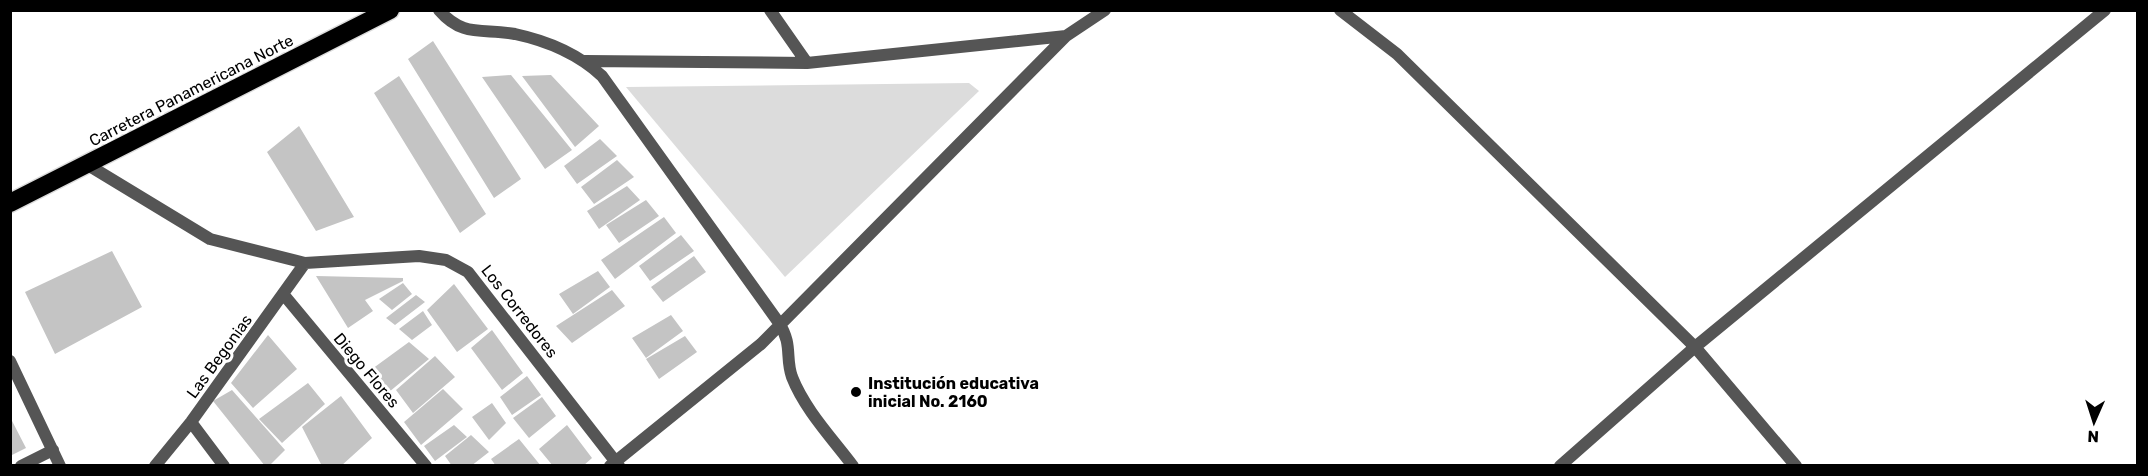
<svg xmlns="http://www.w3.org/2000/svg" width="2148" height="476" viewBox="0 0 2148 476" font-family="Rubik,sans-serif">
<rect width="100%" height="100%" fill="#fff"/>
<path fill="#dcdcdc" d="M969,83l10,8 -194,186 -159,-190z"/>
<path fill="#c4c4c4" d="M433,41l88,138 -27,19 -86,-139z
M511,75l61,75 -27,19 -63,-92z
M551,75l48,51 -24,21 -53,-71z
M399,76l87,138 -26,19 -86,-140z
M299,126l55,91 -38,14 -49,-79z
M600,139l17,17 -40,28 -13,-18z
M617,160l17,17 -40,27 -13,-17z
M627,186l13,14 -41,29 -12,-18z
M646,200l13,16 -40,27 -13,-18z
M664,217l12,16 -61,46 -14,-19z
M681,235l13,16 -44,30 -11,-15z
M112,251l30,56 -87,47 -30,-62z
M694,256l12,16 -43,30 -12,-15z
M598,271l12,16 -37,27 -14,-20z
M316,276l87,2v3l-38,19 8,11 -25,17z
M403,283l9,11 -20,16 -13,-11z
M454,284l34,45 -31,23 -30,-42z
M612,290l13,16 -53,37 -16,-17z
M416,295l9,7 -30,23 -9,-7z
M423,311l9,14 -20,15 -13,-11z
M671,315l12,16 -37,27 -14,-20z
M492,330l31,43 -21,17 -31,-42z
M268,335l29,34 -44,39 -22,-25z
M685,336l12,16 -38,27 -13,-20z
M409,342l20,17 -40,33 -17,-23z
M435,356l20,21 -42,36 -17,-23z
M527,376l14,19 -29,20 -12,-18z
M308,383l17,21 -43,39 -23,-24z
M443,389l20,20 -42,36 -17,-23z
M232,390l53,60 -16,16h-4l-52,-65z
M341,396l31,42 -31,28h-19l-20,-39z
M542,397l14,19 -27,22 -16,-20z
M492,403l14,20 -17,17 -17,-23z
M10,417l16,31 -16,8z
M454,425l13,12 -32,24 -11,-15z
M567,425l25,33 -9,8h-30l-14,-17z
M471,435l18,17 -18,14h-19l-7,-10z
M519,439l22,27h-45l-5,-7z"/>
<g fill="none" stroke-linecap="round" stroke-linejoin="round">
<g stroke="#dbdbdb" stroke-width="21">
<path id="highway" d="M10,203l380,-193"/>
</g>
<path stroke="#555" stroke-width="12" d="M439,10c24,28 44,18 76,24 33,7 63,20 87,42l177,247c14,22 6,34 13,54 13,33 40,61 61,89
M770,10l37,53
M1340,10l57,44 298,293 101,119
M585,61l222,2 259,-27
M88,165l122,74 95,24 114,-7 27,4 22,12 151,194
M284,295l142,171
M10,361l50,105
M191,422l33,44
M21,466l32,-16
M155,466l36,-44 114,-159
M610,466l151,-122 305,-308 39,-26
M1560,466l135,-119 410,-337"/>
<use href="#highway" stroke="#000" stroke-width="18"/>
</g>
<circle fill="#000" stroke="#fff" stroke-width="2" cx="856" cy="392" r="6"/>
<g text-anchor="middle" stroke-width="6" stroke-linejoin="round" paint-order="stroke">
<g font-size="16" fill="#000" stroke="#fff">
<text transform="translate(191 90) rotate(-27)" y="6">Carretera Panamericana Norte</text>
<text transform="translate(520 311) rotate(52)" y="6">Los Corredores</text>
<text transform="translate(219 356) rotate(-54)" y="6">Las Begonias</text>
<text transform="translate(367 370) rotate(50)" y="6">Diego Flores</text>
</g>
<g font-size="16" font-weight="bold" fill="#000" stroke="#fff" text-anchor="start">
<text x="868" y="389">Institución educativa<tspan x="868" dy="18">inicial No. 2160</tspan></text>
</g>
</g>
<rect width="2148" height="476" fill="none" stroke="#000000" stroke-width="24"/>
<g transform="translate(2094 422) rotate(183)" stroke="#ffffff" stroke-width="4.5" paint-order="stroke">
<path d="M0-4.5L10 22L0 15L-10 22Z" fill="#000000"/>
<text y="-9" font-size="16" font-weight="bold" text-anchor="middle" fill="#000000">N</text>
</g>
</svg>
